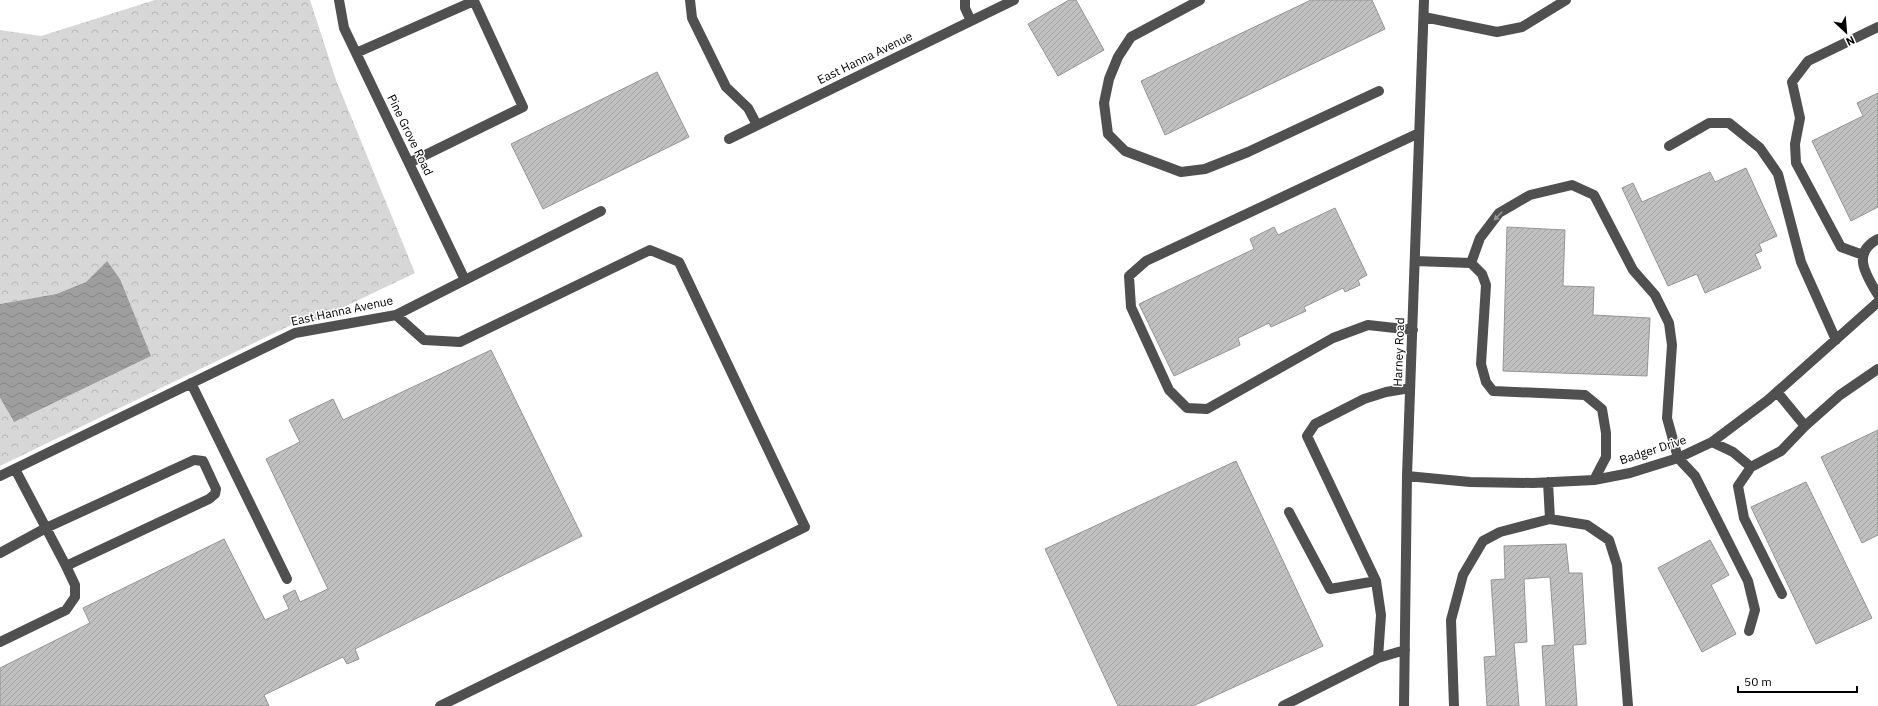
<svg xmlns="http://www.w3.org/2000/svg" width="1878" height="706" viewBox="0 0 1878 706" font-family="'IBM Plex Sans',sans-serif">
<defs>
<pattern id="forest-crowns" width="20" height="18" patternUnits="userSpaceOnUse"><rect width="20" height="18" fill="#d7d7d7"/><path d="M2 6a3 3 0 1 1 6 0M12 15a3 3 0 1 1 6 0" fill="none" stroke="#b7b7b7"/></pattern>
<pattern id="water-waves" width="16" height="10" patternUnits="userSpaceOnUse"><rect width="16" height="10" fill="#9e9e9e"/><path d="M0 5q4-4 8 0t8 0" fill="none" stroke="#868686"/></pattern>
<pattern id="building-hatch" width="6" height="6" patternUnits="userSpaceOnUse"><rect width="6" height="6" fill="#c0c0c0"/><path d="M-1 1l2-2M0 6l6-6M5 7l2-2" fill="none" stroke="#a3a3a3"/></pattern>
</defs>
<rect width="100%" height="100%" fill="#fff"/>
<path fill="url(#forest-crowns)" d="M155,0h155l26,80 79,193 -98,47 -26,5 -291,141v-68l13,23 94,-160 -21,21 -30,12 -56,10v-274l41,6z"/>
<path fill="url(#water-waves)" d="M107,261l13,18 31,77 -137,66 -14,-24v-94l56,-10 30,-12z"/>
<path fill="url(#building-hatch)" stroke="#949494" d="M1069,0h7l28,50 -46,26 -30,-52z
M1311,0h61l13,29 -220,106 -24,-54z
M657,72l32,65 -146,72 -32,-65z
M1878,93v114l-27,14 -39,-80 51,-25 -6,-13z
M1746,168l31,68 -18,8 3,7 -7,3 6,14 -56,25 -8,-19 -29,12 -46,-98 11,-5 9,19 68,-30 5,10z
M1335,208l32,67 -9,5 2,5 -15,7 -2,-4 -39,19 2,4 -35,16 -2,-4 -31,15 2,7 -66,31 -35,-72 115,-55 -4,-10 24,-12 4,8z
M1507,227l58,3 -2,56 31,1 -1,28 57,3 -3,58 -144,-5z
M491,350l91,186 -227,113 4,10 -12,5 -4,-7 -79,38 5,11h-269v-38l90,-45 -7,-15 141,-69 41,81 24,-11 -6,-13 12,-6 5,12 28,-13 -62,-130 34,-17 -11,-22 44,-21 10,21z
M1878,430v105l-16,8 -41,-86z
M1236,461l87,185 -130,60h-75l-73,-157z
M1806,482l66,136 -56,26 -65,-137z
M1710,540l19,35 -18,10 25,49 -34,18 -44,-84z
M1566,544l3,29h13l4,71 -13,1 4,61h-31l-4,-60 13,-1 -5,-68 -26,2 3,63 -13,1 5,63h-32l-3,-49 12,-1 -5,-76 14,-1 -1,-33z"/>
<g fill="none" stroke-linecap="round" stroke-linejoin="round">
<path stroke="#505050" stroke-width="10" d="M339,0l5,28 121,252
M690,0l2,18 34,69 22,21 9,17
M965,0v8l6,13
M1200,0l-69,37 -13,20 -9,22 -5,24 4,31 17,17 56,21 24,-3 43,-17 131,-61
M1424,17l73,15 25,-5 44,-27
M356,53l118,-52 49,106 -114,56
M729,139l285,-139
M1669,146l40,-23h20l31,25 18,26 23,88 35,78
M1878,239c-27,14 -12,36 0,56
M1863,255l-22,-8 -45,-84 -1,-19 5,-26 -8,-36 16,-21 70,-34
M1415,261l56,2 11,11 4,11 -5,79 5,18 7,9 92,4 17,14 4,24v24l-12,23
M1471,263l9,-25 19,-25 31,-18 42,-10 22,10 39,75 22,25 14,28 3,22 -5,73 11,40 17,18 53,105 7,29 -6,21
M396,315l28,25 36,2 190,-92 29,12 126,265 -365,179
M1413,330l-45,-5 -35,13 -126,71 -20,-1 -18,-18 -38,-83 -2,-31 17,-15 273,-128
M191,383l96,196
M1805,426l35,-31 38,-26
M1712,442l21,10 18,15 -13,19 6,32 38,76
M1751,467l30,-16 24,-25 -28,-34
M0,476l295,-143 101,-18 205,-104
M1407,476l63,6 63,1 61,-3 36,-7 48,-15 34,-16 56,-42 110,-98
M1548,482l2,37
M1289,512l41,77 46,-8
M0,553l46,-25 148,-68 9,1 13,28 -1,5 -6,5 -143,67
M0,642l66,-32 9,-13v-12l-9,-19 -51,-97
M1405,650l-27,8 3,-43 -5,-34 -69,-145 8,-12 49,-25 22,-7 24,-4
M1283,706l95,-48
M1404,706l3,-230 17,-476
M1454,706l-3,-86 12,-45 20,-34 17,-9 50,-13 37,6 22,15 8,25 11,141"/>
</g>
<defs><path id="oneway-solid" d="M-6-.8H1V-3.2L6.5 0L1 3.2V.8H-6Z"/></defs>
<use fill="#969696" href="#oneway-solid" transform="translate(1498 216) rotate(134)"/>
<g text-anchor="middle" stroke-width="3" stroke-linejoin="round" paint-order="stroke">
<g font-size="12" fill="#000" stroke="#fff">
<text transform="translate(865 58) rotate(-26)" y="4">East Hanna Avenue</text>
<text transform="translate(410 135) rotate(64)" y="4">Pine Grove Road</text>
<text transform="translate(342 311) rotate(-12)" y="4">East Hanna Avenue</text>
<text transform="translate(1399 352) rotate(-88)" y="4">Harney Road</text>
<text transform="translate(1653 450) rotate(-18)" y="4">Badger Drive</text>
</g>
</g>
<g transform="translate(1846 32) rotate(154)" stroke="#ffffff" stroke-width="3" paint-order="stroke">
<path d="M0-3L7 15L0 10L-7 15Z" fill="#000000"/>
<text y="-6" font-size="11" font-weight="bold" text-anchor="middle" fill="#000000">N</text>
</g>
<path d="M1738 686v6h119v-6" fill="none" stroke="#000000" stroke-width="2"/>
<text x="1744" y="686" font-size="12" fill="#000000" stroke="#ffffff" stroke-width="3" paint-order="stroke">50 m</text>
</svg>
